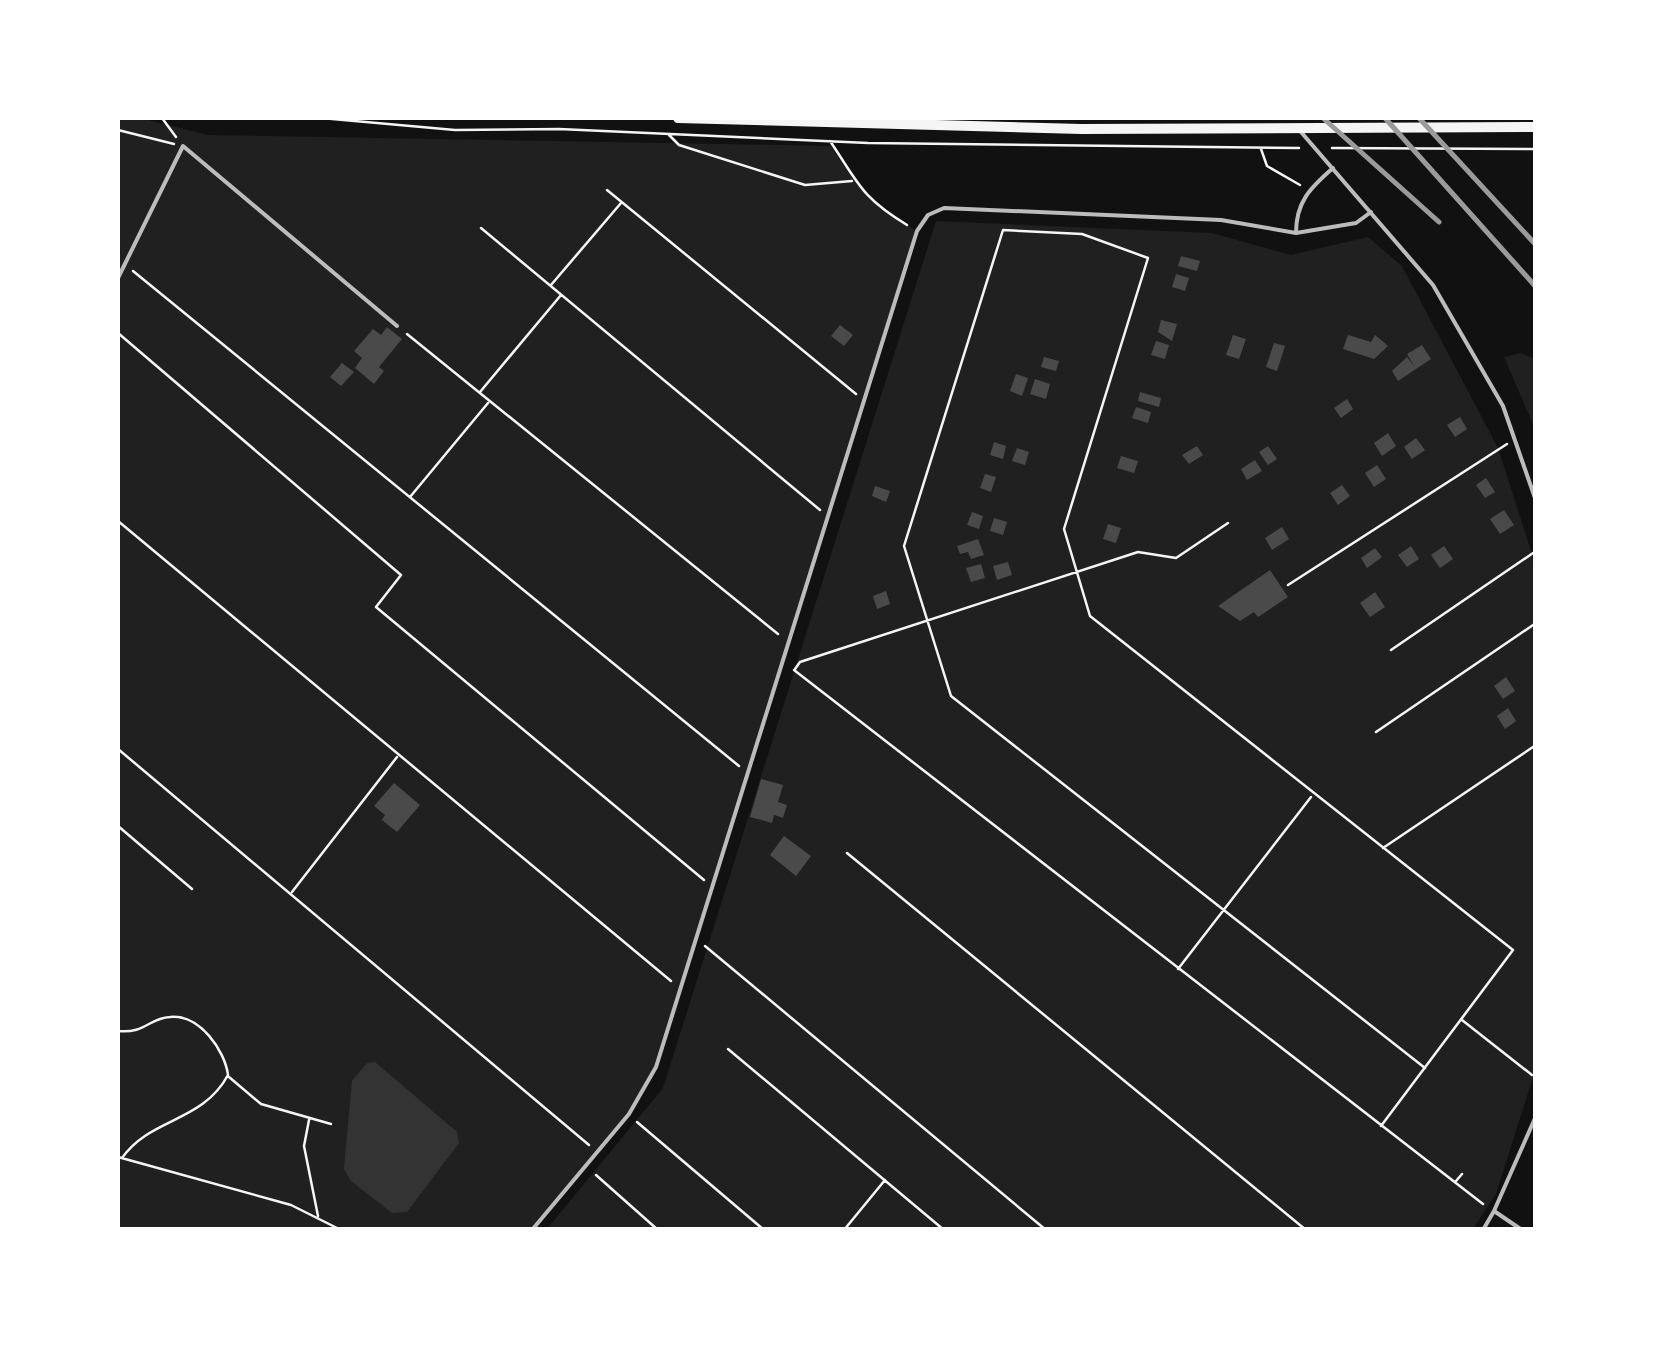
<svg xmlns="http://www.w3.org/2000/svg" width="1653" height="1347" viewBox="0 0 1653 1347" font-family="'Space Grotesk',sans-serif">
<rect width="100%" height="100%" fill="#111"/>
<path fill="#202020" d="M118,118h22l68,17 623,11c24,40 47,62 86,85l-261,836 -27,47 -97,115h-414z
M936,221l276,12 79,22 77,-18 34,29 96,182 34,106 3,31v486l-39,123 -23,35 -927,1 117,-142z
M1520,353l15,6v70l-31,-72z"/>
<path fill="#333" d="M375,1062l82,70 2,11 -52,69 -15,1 -41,-32 -7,-12 8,-88 15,-18z"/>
<path fill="#4a4a4a" d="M1181,256l19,5 -3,10 -19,-5z
M1176,274l13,4 -4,13 -13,-4z
M1161,320l16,4 -5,17 -14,-9z
M840,325l13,10 -9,11 -13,-10z
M387,327l15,12 -23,28 5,4 -10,13 -19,-16 7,-10 -8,-7 19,-22 8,6z
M1233,335l13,4 -7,20 -13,-4z
M1348,335l23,7 4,-7 13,11 -14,13 -31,-10z
M1156,341l13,4 -4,14 -14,-4z
M1274,343l11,3 -8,25 -11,-4z
M1422,345l9,14 -33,22 -6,-10 15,-14 7,9 -7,-12z
M1044,357l15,4 -3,10 -15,-4z
M342,363l12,9 -13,14 -11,-9z
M1016,374l12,4 -6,18 -12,-5z
M1035,379l15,5 -4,15 -16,-5z
M1140,392l21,6 -2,9 -21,-6z
M1347,399l6,10 -12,9 -7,-10z
M1136,407l15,5 -3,11 -16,-5z
M1460,417l7,12 -12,8 -8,-12z
M1388,433l8,13 -14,10 -8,-13z
M1416,438l9,12 -13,9 -8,-12z
M994,442l12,4 -3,13 -13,-4z
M1197,446l6,9 -14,9 -7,-9z
M1268,446l9,13 -9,6 -9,-13z
M1017,448l12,4 -4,13 -13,-4z
M1121,456l17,5 -4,12 -17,-5z
M1255,460l7,11 -15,9 -6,-11z
M1377,465l9,14 -12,8 -9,-14z
M985,474l11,3 -5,15 -11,-4z
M1486,478l9,14 -10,6 -9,-13z
M1342,485l8,11 -12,9 -8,-12z
M875,486l15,5 -4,11 -14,-6z
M1504,510l10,15 -14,9 -10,-15z
M972,512l11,4 -4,13 -12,-4z
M994,518l13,4 -4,13 -13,-4z
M1108,524l13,4 -5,15 -13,-4z
M1282,527l7,12 -17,11 -7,-12z
M978,539l6,16 -13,4 -3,-7 -8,2 -3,-8z
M1411,546l8,13 -12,8 -9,-12z
M1444,546l9,13 -13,9 -9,-13z
M1375,548l7,9 -15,11 -6,-10z
M1008,562l4,13 -15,5 -4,-14z
M981,564l4,14 -14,4 -5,-14z
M1270,570l18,27 -30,20 -4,-5 -14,9 -22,-15z
M886,591l4,13 -13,5 -4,-13z
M1375,592l10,15 -15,10 -10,-14z
M1506,677l9,14 -12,8 -9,-13z
M1508,708l8,13 -11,8 -8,-13z
M761,779l22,6 -5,17 9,3 -4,13 -9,-3 -2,8 -22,-6z
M394,783l26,22 -23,27 -15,-12 3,-5 -11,-9z
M784,836l27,20 -15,20 -26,-21z"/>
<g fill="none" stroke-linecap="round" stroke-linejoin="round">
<path stroke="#f5f5f5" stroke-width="2.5" d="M162,118l14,19
M321,118l134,12 104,-1 309,14 431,5
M118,130l56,14
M669,135l10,10 126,40 47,-4
M830,141c29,43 31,56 77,84
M1332,148l204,1
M1261,149l6,17 33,19
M607,190l249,204
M481,228l339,282
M133,271l606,495
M551,285l70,-82
M118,333l283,242 -25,32 328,273
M407,334l371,300
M480,392l81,-97
M410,497l78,-94
M118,521l553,460
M1288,585l219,-141
M1391,650l145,-99
M795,669l5,-7 338,-110 38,6 52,-35
M794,670l689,534
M1376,732l160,-109
M118,749l471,396
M118,826l74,63
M1383,848l153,-103
M847,853l459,377
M292,892l105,-135
M705,946l341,284
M1178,969l133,-172
M1462,1020l70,55
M118,1031c27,3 31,-13 52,-14 30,-3 55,34 58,58 -26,48 -77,42 -106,83
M728,1049l216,181
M229,1077l32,27 70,20
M309,1120l-5,26 14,70
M637,1122l127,108
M1381,1126l132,-176 -423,-334 -26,-87 84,-271 -66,-24 -79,-4 -99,316 47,150 474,372
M118,1157l173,48 50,25
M596,1175l62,55
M1456,1181l6,-7
M844,1230l41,-50"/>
<path stroke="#bcbcbc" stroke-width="4" d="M1301,132l132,153 70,121 33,95
M1296,233c0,-31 14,-45 37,-65
M118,278l65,-132 214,180
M532,1230l97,-116 27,-47 261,-836 11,-16 16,-7 277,12 75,13 60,-10 15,-11
M1483,1230l11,-19
M1522,1230l-28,-19 42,-95"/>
<path stroke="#f5f5f5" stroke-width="10" d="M678,118l403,11 455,-2"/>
<path stroke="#9a9a9a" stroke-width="5" d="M1323,118l116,104
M1385,118l151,169
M1419,118l117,127"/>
</g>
<rect width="1653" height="1347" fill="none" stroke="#ffffff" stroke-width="240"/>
</svg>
